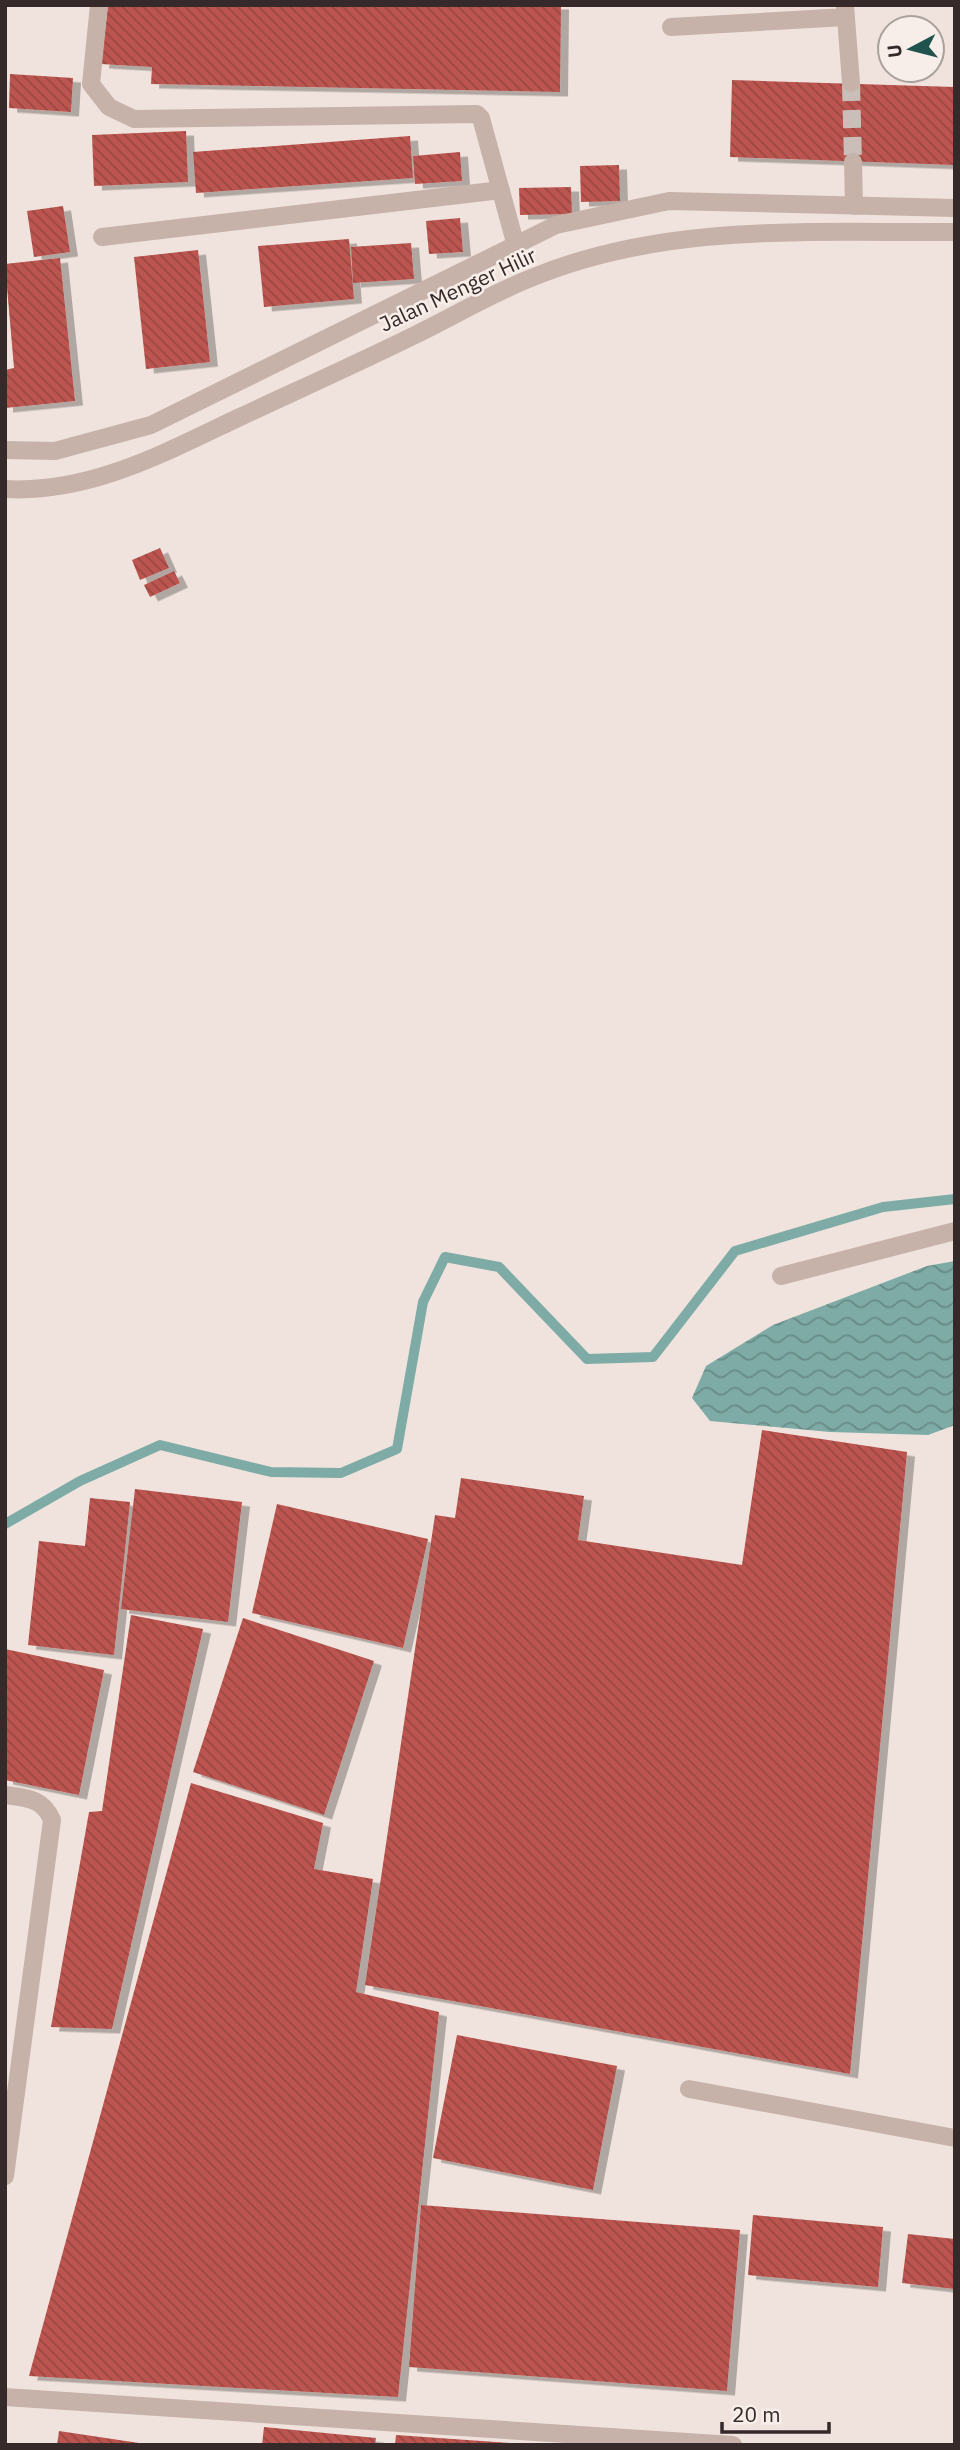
<svg xmlns="http://www.w3.org/2000/svg" width="960" height="2450" viewBox="0 0 960 2450" font-family="'IBM Plex Sans',sans-serif">
<defs>
<pattern id="water-waves" width="16" height="10" patternUnits="userSpaceOnUse" patternTransform="scale(1.75)"><rect width="16" height="10" fill="#7eaba5"/><path d="M0 5q4-4 8 0t8 0" fill="none" stroke="#688b86"/></pattern>
<pattern id="building-back-hatch" width="6" height="6" patternUnits="userSpaceOnUse" patternTransform="scale(1.75)"><rect width="6" height="6" fill="#bc554f"/><path d="M-1 5l2 2M0 0l6 6M5-1l2 2" fill="none" stroke="#9a4742"/></pattern>
<filter id="shadow"><feDropShadow dx="8" dy="4.5" stdDeviation="0" flood-color="#0004"/></filter>
</defs>
<rect width="100%" height="100%" fill="#f0e3dd"/>
<path fill="url(#water-waves)" d="M955,1261v164l-27,10 -98,-3 -120,-11 -18,-23 14,-32 67,-41 154,-59z"/>
<g fill="none" stroke-linecap="round" stroke-linejoin="round">
<path stroke="#7eaba5" stroke-width="10" d="M5,1524l75,-43 80,-36 111,27 70,1 56,-24 26,-147 22,-45 54,10 88,92 66,-2 82,-106 148,-44 72,-8"/>
</g>
<path fill="url(#building-back-hatch)" filter="url(#shadow)" d="M108,5h453l-1,87 -409,-8 1,-17 -51,-3z
M10,74l63,4 -2,34 -62,-4z
M732,80l223,7v78l-225,-8z
M186,131l2,51 -94,4 -2,-51z
M410,136l3,42 -217,15 -3,-41z
M460,152l2,29 -47,3 -2,-28z
M619,165l1,36 -39,1 -1,-36z
M571,187l1,27 -52,1 -1,-27z
M63,206l7,46 -36,5 -7,-46z
M460,218l3,34 -34,2 -3,-33z
M349,239l5,60 -90,8 -6,-61z
M411,243l3,36 -61,4 -2,-36z
M198,250l12,112 -64,7 -12,-112z
M60,258l15,143 -70,7v-38l9,-2 -9,-104z
M160,548l9,20 -29,12 -8,-20z
M174,571l6,12 -30,14 -6,-12z
M762,1430l145,22 -57,622 -485,-89 70,-470 20,3 6,-40 123,18 -6,44 164,25z
M135,1489l107,13 -14,120 -107,-13z
M90,1498l40,4 -16,153 -86,-10 11,-104 46,5z
M277,1504l151,35 -25,109 -151,-35z
M131,1615l72,14 -91,400 -61,-2 38,-215 13,-1z
M243,1618l131,43 -50,154 -131,-43z
M5,1649l99,21 -25,125 -74,-15z
M191,1783l132,40 -9,46 59,10 -17,113 83,20 -41,385 -369,-21z
M457,2035l160,31 -24,124 -160,-32z
M421,2205l319,25 -13,161 -318,-24z
M753,2215l130,12 -5,60 -130,-12z
M908,2234l47,5v50l-53,-6z
M264,2427l112,11 -1,7h-113z
M59,2431l80,12v2h-82z
M396,2435l115,8v2h-116z"/>
<g fill="none" stroke-linecap="round" stroke-linejoin="round">
<path stroke="#cbbeb9" stroke-width="18" stroke-dasharray="18 9" stroke-linecap="butt" d="M851,83l2,79"/>
<path stroke="#c7b2aa" stroke-width="18" d="M99,5l-8,79 18,23 25,12 343,-5 4,4 35,128
M845,5l6,78
M671,27l175,-10
M853,162l1,44
M102,237l399,-47
M5,450l50,1 96,-26 405,-200 113,-24 286,7
M5,489c85,5 161,-37 235,-72 58,-27 116,-53 173,-81 39,-19 78,-42 118,-58 135,-56 282,-45 424,-46
M781,1276l174,-45
M5,1795c22,3 38,3 47,25l-47,356
M689,2089l266,49
M5,2397l728,48"/>
</g>
<g text-anchor="middle" stroke-width="5" stroke-linejoin="round" paint-order="stroke">
<g font-size="21" fill="#352a29" stroke="#f8eee9">
<text transform="translate(458 290) rotate(-25)" y="7">Jalan Menger Hilir</text>
</g>
</g>
<rect width="960" height="2450" fill="none" stroke="#352a29" stroke-width="14"/>
<g transform="translate(911 49) rotate(263)"><circle r="33" fill="#f8eee9" stroke="#aaa09c" stroke-width="2"/>
<path d="M0-5L12 26L0 18L-12 26Z" fill="#21534e"/>
<text y="-10" font-size="19" font-weight="bold" text-anchor="middle" fill="#352a29">U</text>
</g>
<path d="M722 2422v10h107v-10" fill="none" stroke="#352a29" stroke-width="3.5"/>
<text x="732" y="2422" font-size="21" fill="#352a29" stroke="#f8eee9" stroke-width="5" paint-order="stroke">20 m</text>
</svg>
